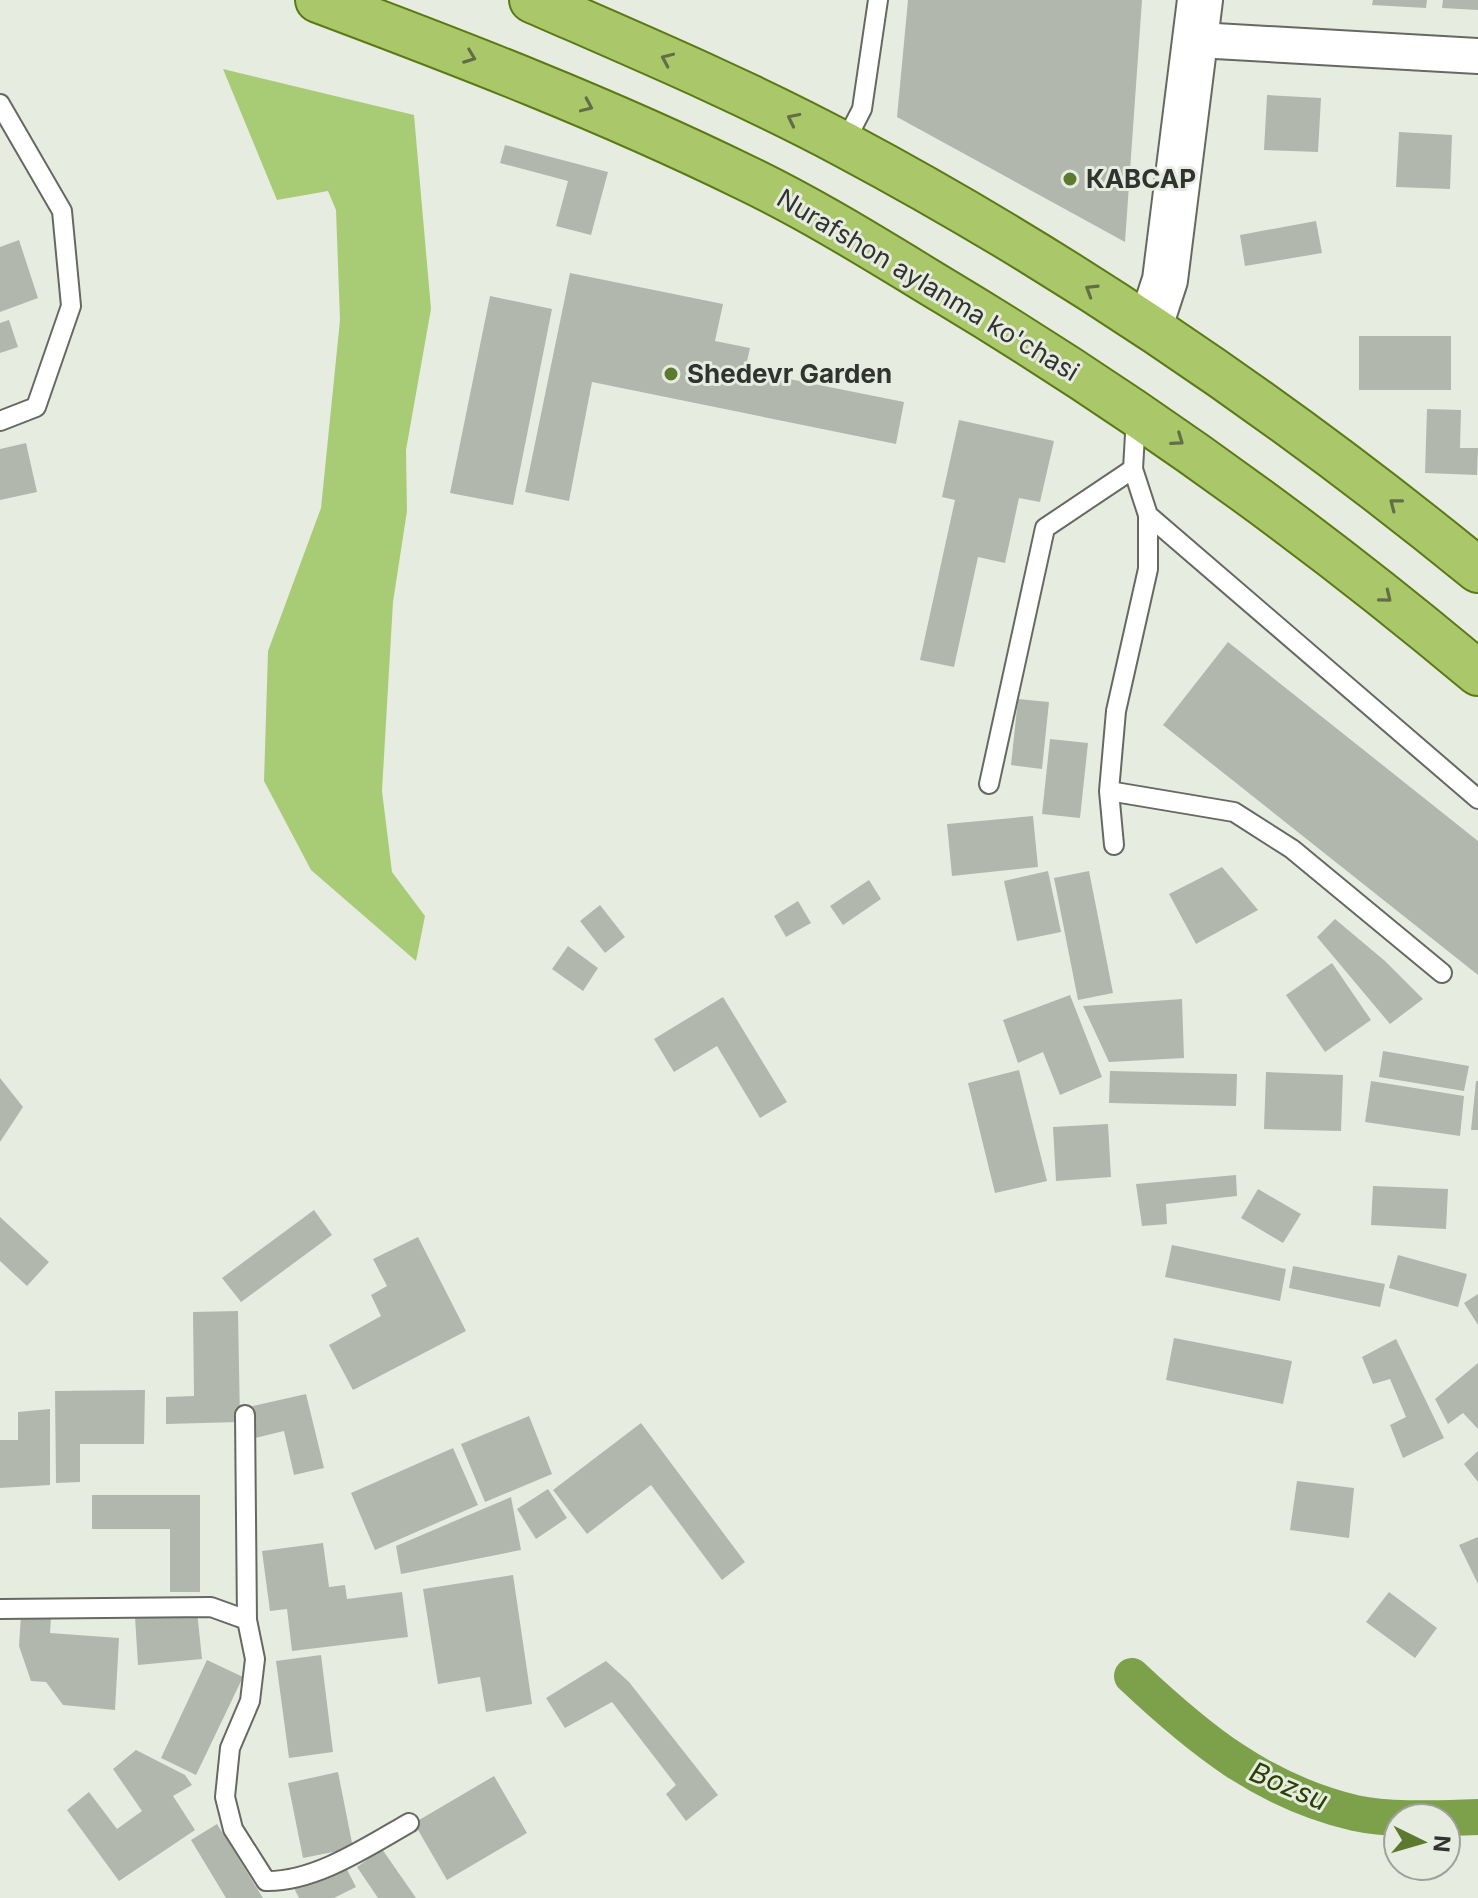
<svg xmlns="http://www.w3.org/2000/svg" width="1478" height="1898" viewBox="0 0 1478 1898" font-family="Inter,sans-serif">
<rect width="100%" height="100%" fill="#e7ece1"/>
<path fill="#a8cc76" d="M223,69l191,46 17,194 -25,141 1,61 -14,91 -11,189 10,81 33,44 -9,45 -105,-91 -47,-89 4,-130 53,-143 19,-188 -4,-110 -8,-19 -51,9z"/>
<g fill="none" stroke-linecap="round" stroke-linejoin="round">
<path stroke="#7da14a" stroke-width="36" d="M1132,1676c67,63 130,115 223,137 35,8 87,5 123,4"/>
</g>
<path fill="#b2b7ad" d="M908,0h234l-17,242 -228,-125z
M1373,0h54l-1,8 -54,-3z
M1443,0h35v10l-36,-2z
M1267,95l54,3 -3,54 -54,-2z
M1399,132l53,3 -2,54 -54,-2z
M505,145l103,27 -17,63 -35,-9 12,-45 -68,-18z
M1316,221l6,32 -77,13 -5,-31z
M19,240l19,58 -38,14v-65z
M570,273l153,31 -8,37 35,7 -5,22 159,32 -8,42 -304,-62 -23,119 -44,-9z
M490,296l62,13 -39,196 -63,-12z
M9,320l9,27 -18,6v-30z
M1359,336h92v54h-92z
M1427,409l34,1 -1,38h18l-1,27 -52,-2z
M959,420l95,21 -14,61 -21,-4 -14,65 -27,-6 -24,110 -34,-7 35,-160 -13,-3z
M26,443l11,49 -37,8v-51z
M1228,642l250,199v134l-315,-250z
M1018,699l31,3 -7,67 -31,-4z
M1050,739l38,4 -8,75 -38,-4z
M1033,816l5,51 -86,9 -5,-52z
M1222,867l36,43 -62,34 -27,-50z
M1048,871l13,61 -44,9 -13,-60z
M1089,871l24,122 -35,7 -24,-122z
M869,880l12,19 -38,26 -13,-19z
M798,901l13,22 -25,14 -12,-21z
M600,905l25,32 -20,16 -25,-32z
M1335,919l50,42 38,38 -33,25 -73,-87z
M568,946l30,22 -15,23 -31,-22z
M1332,963l39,57 -46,32 -39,-57z
M1070,995l32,82 -42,18 -17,-43 -25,11 -15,-43z
M723,997l64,105 -27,16 -43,-72 -43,26 -20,-33z
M1182,999l2,59 -75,4 -26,-56z
M1383,1051l86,15 -5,25 -85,-14z
M1019,1070l28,111 -52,12 -27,-110z
M1110,1071l127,3 -1,32 -127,-3z
M1266,1072l77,3 -2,56 -77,-2z
M0,1078l23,29 -23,35z
M1371,1081l93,15 -4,40 -95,-14z
M1476,1081h2v49h-7z
M1108,1124l3,53 -55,4 -3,-54z
M1236,1175l1,21 -71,8 1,20 -25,2 -6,-42z
M1373,1186l75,3 -2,40 -75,-4z
M1258,1189l43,25 -18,29 -42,-25z
M314,1210l18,25 -91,67 -19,-24z
M0,1217l49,45 -22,24 -27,-25z
M418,1237l48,94 -113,59 -24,-45 52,-29 -10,-21 16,-9 -14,-27z
M1172,1245l114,24 -6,32 -115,-24z
M1398,1255l69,19 -9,33 -69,-19z
M1293,1266l92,18 -5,23 -91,-19z
M1478,1294v31l-14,-22z
M238,1311l2,111 -74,2v-27l28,-1 -1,-84z
M1174,1338l118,23 -9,43 -117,-24z
M1396,1339l48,99 -41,20 -13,-33 16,-8 -16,-38 -17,5 -11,-27z
M1478,1363v66l-15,-16 -15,11 -13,-25z
M145,1390l-1,54h-64v38l-24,1 -1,-92z
M306,1394l18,74 -30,7 -10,-44 -29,7 -7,-31z
M50,1409v76l-50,3v-48h18v-28z
M529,1416l23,58 -67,28 -24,-58z
M641,1423l104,139 -23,18 -71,-95 -64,49 -34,-44z
M453,1448l25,57 -103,45 -24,-57z
M1478,1451v31l-14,-18z
M1297,1481l57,7 -5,50 -59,-8z
M548,1489l19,29 -31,21 -19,-30z
M92,1495h108v97h-30v-63h-78z
M511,1497l10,53 -120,24 -5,-28z
M1478,1537v47l-19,-39z
M323,1543l6,44 16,-2 2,14 55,-7 6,45 -116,14 -5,-42 -17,2 -8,-60z
M513,1575l19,129 -46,8 -6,-35 -42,7 -15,-95z
M1389,1592l48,36 -22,30 -49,-36z
M197,1611l5,48 -64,6 -3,-48z
M21,1615l30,3 -1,15 69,5 -4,72 -52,-5 -17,-23 -15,-1 -12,-35z
M321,1655l12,97 -44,6 -13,-97z
M207,1660l36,17 -47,98 -35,-17z
M606,1661l23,21 89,113 -32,26 -20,-27 10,-9 -64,-83 -47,26 -19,-30z
M136,1750l49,25 7,10 -19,11 22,34 -76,51 -52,-71 22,-18 28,37 25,-18 -29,-42z
M338,1772l15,76 -50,10 -15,-75z
M494,1776l33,57 -80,47 -33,-57z
M217,1824l46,74h-37l-35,-58z
M382,1849l34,49h-38l-21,-31z
M343,1862l13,25 -22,11h-35l-5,-10z"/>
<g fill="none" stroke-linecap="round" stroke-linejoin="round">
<g stroke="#656961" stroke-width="22">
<path id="service" d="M0,104l62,107 9,95 -35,101 -36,14
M844,144l18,-35 16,-109
M1148,515l330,284
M989,784l56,-256 88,-59 3,-52
M1109,791l125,21 58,37 150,124
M1114,845l-5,-54 7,-80 32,-142v-54l-15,-46
M245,1415l2,205
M0,1609l211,-2 36,13 8,39 -5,42 -20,47 -5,49 8,32 33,52c49,1 101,-34 143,-58"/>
</g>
<g stroke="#656961" stroke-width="38">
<path id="minor" d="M1198,40l280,16"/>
</g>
<g stroke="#656961" stroke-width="48">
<path id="tertiary" d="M1150,326l15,-46 35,-280"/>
</g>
<g stroke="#5b7a15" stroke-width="48">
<path id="primary" d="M318,0c144,54 287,109 426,177 69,33 134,74 200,114 190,114 364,239 534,382
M532,0c105,46 212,91 313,145 225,120 436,264 633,425"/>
</g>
<use href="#service" stroke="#fff" stroke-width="18"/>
<use href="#minor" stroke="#fff" stroke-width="34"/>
<use href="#tertiary" stroke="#fff" stroke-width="44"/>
<use href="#primary" stroke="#aac76a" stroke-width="44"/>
</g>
<defs><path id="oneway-chevron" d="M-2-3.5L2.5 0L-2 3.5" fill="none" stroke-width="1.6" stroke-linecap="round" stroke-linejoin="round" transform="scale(2)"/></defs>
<g stroke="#616e47">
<use href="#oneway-chevron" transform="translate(470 57) rotate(21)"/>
<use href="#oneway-chevron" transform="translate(667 59) rotate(-156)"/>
<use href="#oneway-chevron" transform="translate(587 106) rotate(24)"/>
<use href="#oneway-chevron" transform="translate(793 119) rotate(-154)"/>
<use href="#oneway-chevron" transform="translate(1091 290) rotate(-148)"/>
<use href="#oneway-chevron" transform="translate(1178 440) rotate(35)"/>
<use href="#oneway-chevron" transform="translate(1395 504) rotate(-142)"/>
<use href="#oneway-chevron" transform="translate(1386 597) rotate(39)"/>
</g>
<g fill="#5c7a2f" stroke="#e7ece1" stroke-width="3">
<circle cx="1070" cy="179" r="8"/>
<circle cx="671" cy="374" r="8"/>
</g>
<g text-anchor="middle" stroke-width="6" stroke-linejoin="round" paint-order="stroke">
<g font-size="26" font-weight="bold" fill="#31332f" stroke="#e7ece1" text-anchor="start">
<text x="1086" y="188">КАВСАР</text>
<text x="687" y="383">Shedevr Garden</text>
</g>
<g font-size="26" fill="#31332f" stroke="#e7ece1">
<text transform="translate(928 285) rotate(31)" y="9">Nurafshon aylanma ko'chasi</text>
</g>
<g font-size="28" font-style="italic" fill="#2b4100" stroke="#e7ece1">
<text transform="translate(1289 1786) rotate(23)" y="10">Bozsu</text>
</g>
</g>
<g transform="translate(1422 1842) rotate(95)"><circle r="38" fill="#e7ece1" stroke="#9ea29a" stroke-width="2"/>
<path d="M0-6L14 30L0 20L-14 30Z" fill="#5c7a2f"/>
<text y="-12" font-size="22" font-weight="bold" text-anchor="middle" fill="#31332f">N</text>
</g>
</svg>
